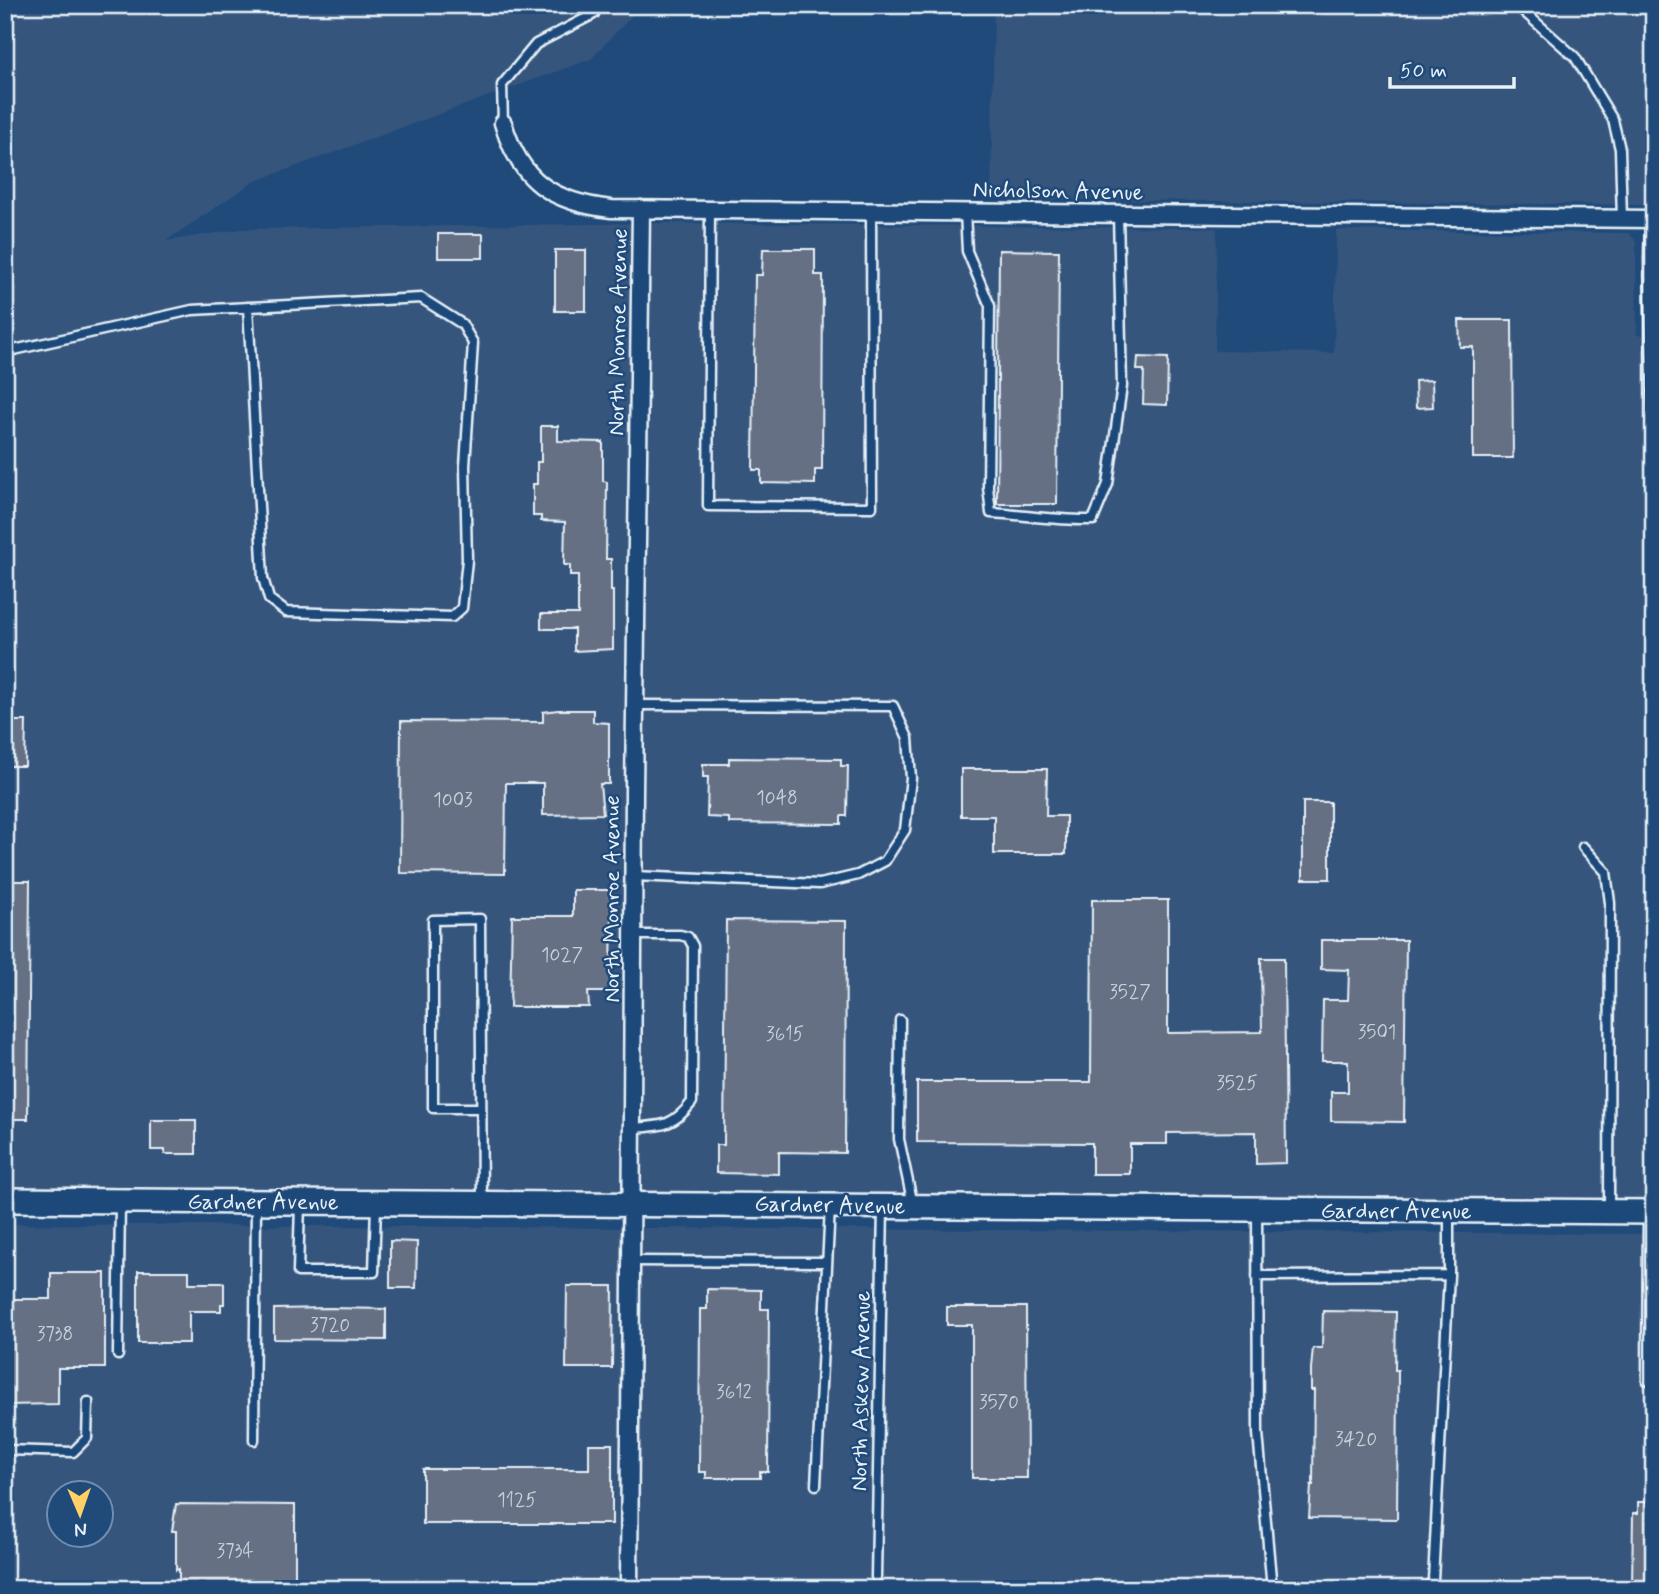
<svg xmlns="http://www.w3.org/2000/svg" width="1659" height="1594" viewBox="0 0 1659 1594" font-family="Mynerve,sans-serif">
<rect width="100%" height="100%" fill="#1f4a7a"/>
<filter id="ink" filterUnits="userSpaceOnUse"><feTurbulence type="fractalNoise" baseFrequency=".0143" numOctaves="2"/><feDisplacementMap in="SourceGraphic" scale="14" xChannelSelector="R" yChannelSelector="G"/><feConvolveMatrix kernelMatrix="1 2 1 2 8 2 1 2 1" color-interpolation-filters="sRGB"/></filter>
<g filter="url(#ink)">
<path fill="#34557d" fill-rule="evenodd" d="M5,5h637l-51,54 -338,123 -87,59 75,-12 425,-6 551,5 -2,123 119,2 2,-123 293,3 7,8 1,94h17v866l-1649,-12z
M994,5h660v200l-663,-6z
M5,1224l1649,10v355h-1649zM60,1492h42v42h-42z"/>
<path fill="#657084" stroke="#e8f1f8" stroke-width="2" d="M438,234h45v24h-45z
M763,249h52v26h8l-1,195h-7v14l-54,-1v-13h-8l2,-195h7z
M555,250h31v61h-31z
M999,250l60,1 -2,253h-60z
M1459,320h53l1,138h-40v-111h-13z
M1138,357l30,1 -1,47 -24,-1 1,-34h-7z
M1432,380l1,27 -17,1 -1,-27z
M541,426h17v15l45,1v39l4,1 -1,77h5v32h2v58l-39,2v-22h-33v-15h37v-38h-8v-11h-6l1,-43 -24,-1v-5h-8v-32h4v-22h4z
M558,710h35v12l16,1v61h-9l3,30 -60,1v-32h-37l-1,91 -105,-1 1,-152 142,1v-10z
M5,721h21l-1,45h-20z
M729,758l112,1v7h7l-1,50h-6v8l-112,-1v-5l-22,-1 1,-40h-5v-13h26z
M961,769h86l-1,47h20v38h-72v-38h-33z
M1303,802h27v77h-27z
M5,881h25l-2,238h-23z
M573,890h39l-1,102h-23l1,15h-79l2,-91h61z
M1092,900h76v133l94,-1 -1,-74h23l2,205 -30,1v-32l-89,1v11h-37v30h-38v-31l-175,-1v-60h174z
M726,920l120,1 -1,232 -66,-1v22l-63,-1v-28h8z
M1321,940h85l-2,182 -73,-1v-29h17v-31h-26l1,-61h25l1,-30 -28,-1z
M151,1120h45v34h-31v-4h-14z
M390,1241l27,1 -1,46h-26z
M138,1271h51v12h35v21h-3v7h-32v32h-51z
M51,1273h54v95h-47v36l-53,1v-106h46z
M567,1286h46l-1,82h-46z
M707,1289l54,1v19h8l-1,163h-8v6h-54v-6h-7l1,-163h7z
M947,1307h79l1,171h-55v-153h-25z
M329,1308l57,1v31l-112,-1v-30z
M1323,1311l73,1 -1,58h3l-1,149 -88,-1 2,-33h2l1,-95h-3v-21l2,-21h9z
M589,1444h23v80h-189v-55h166z
M1638,1502h16v87h-22l1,-76h5z
M176,1504l119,1v84h-116v-20l-3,1v-39h-4z"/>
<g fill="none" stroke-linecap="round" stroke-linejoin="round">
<g stroke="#e8f1f8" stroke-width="13">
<path id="lane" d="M1511,5l10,4 54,48 38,63 7,29 2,70
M503,123l-1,-38 34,-41 58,-30 3,-9
M710,210l-2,296 164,1 -1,-296
M965,212l2,39 23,55 -2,181 3,26c34,2 68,8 102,7l15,-36 14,-98 -4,-172
M1650,219l-1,41 5,199
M5,352l187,-42 229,-12 41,26 11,19 -8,123 2,94 -5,48 -10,9 -166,-5 -17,-13 -6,-21 -15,-271
M1583,847l23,25 4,31 -1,306
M634,876l186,8 38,-9 27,-14 20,-31 6,-52 -3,-40 -15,-32 -258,-1
M900,1020l-1,119 14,66
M481,1108h-48v-188l47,-1 2,283
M633,1128c29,-2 41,-2 59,-26l1,-156 -5,-9 -8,-2h-46
M300,1204l-2,68h76l2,-68
M1257,1211l1,222 14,156
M1648,1215l-1,165h7
M632,1261l195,1
M1257,1276l192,-1v-63
M118,1355l2,-152
M254,1440l2,-235
M5,1450l68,2 14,-14 1,-36
M816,1485l14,-278
M876,1577l7,-369
M1428,1589l5,-9 16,-305"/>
</g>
<g stroke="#e8f1f8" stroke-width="21">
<path id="street" d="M503,123c17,58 49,79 108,86l1043,10
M629,1589l5,-796 7,-584"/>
</g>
<g stroke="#e8f1f8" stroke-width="28">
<path id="secondary" d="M5,1200l1649,12"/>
</g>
<use href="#lane" stroke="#1f4a7a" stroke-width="8"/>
<use href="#street" stroke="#1f4a7a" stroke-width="16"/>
<use href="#secondary" stroke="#1f4a7a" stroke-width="23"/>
</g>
</g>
<g text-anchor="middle" stroke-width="5" stroke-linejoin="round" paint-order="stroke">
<g font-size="19" fill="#c7d1db">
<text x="777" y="804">1048</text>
<text x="453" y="806">1003</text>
<text x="562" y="961">1027</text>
<text x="1130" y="998">3527</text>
<text x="1377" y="1038">3501</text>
<text x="785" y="1040">3615</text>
<text x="1237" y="1089">3525</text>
<text x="330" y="1331">3720</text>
<text x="55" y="1340">3738</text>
<text x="734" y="1398">3612</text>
<text x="999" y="1408">3570</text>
<text x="1356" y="1445">3420</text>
<text x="517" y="1506">1125</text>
<text x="235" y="1557">3734</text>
</g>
<g font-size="23" fill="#e8f1f8" stroke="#1f4a7a">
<text transform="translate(1058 190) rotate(1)" y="8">Nicholson Avenue</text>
<text transform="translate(617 332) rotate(-89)" y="8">North Monroe Avenue</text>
<text transform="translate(611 899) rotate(-90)" y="8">North Monroe Avenue</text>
<text x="263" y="1209">Gardner Avenue</text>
<text transform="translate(830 1204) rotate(1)" y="8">Gardner Avenue</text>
<text x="1396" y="1218">Gardner Avenue</text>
<text transform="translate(860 1391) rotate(-89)" y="8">North Askew Avenue</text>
</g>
</g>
<rect width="1659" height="1594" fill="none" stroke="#1f4a7a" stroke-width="28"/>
<rect x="14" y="14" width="1631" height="1566" fill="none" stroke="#e8f1f8" stroke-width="2.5" filter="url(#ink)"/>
<g transform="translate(80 1514) rotate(178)"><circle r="33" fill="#1f4a7a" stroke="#6f8dac" stroke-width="2"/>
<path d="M0-5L12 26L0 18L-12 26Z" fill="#ffd166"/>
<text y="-10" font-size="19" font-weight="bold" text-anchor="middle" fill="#e8f1f8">N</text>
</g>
<path d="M1390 77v10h124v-10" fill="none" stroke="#e8f1f8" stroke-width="3.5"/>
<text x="1400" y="77" font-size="21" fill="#e8f1f8" stroke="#1f4a7a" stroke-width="5" paint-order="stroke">50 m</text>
</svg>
